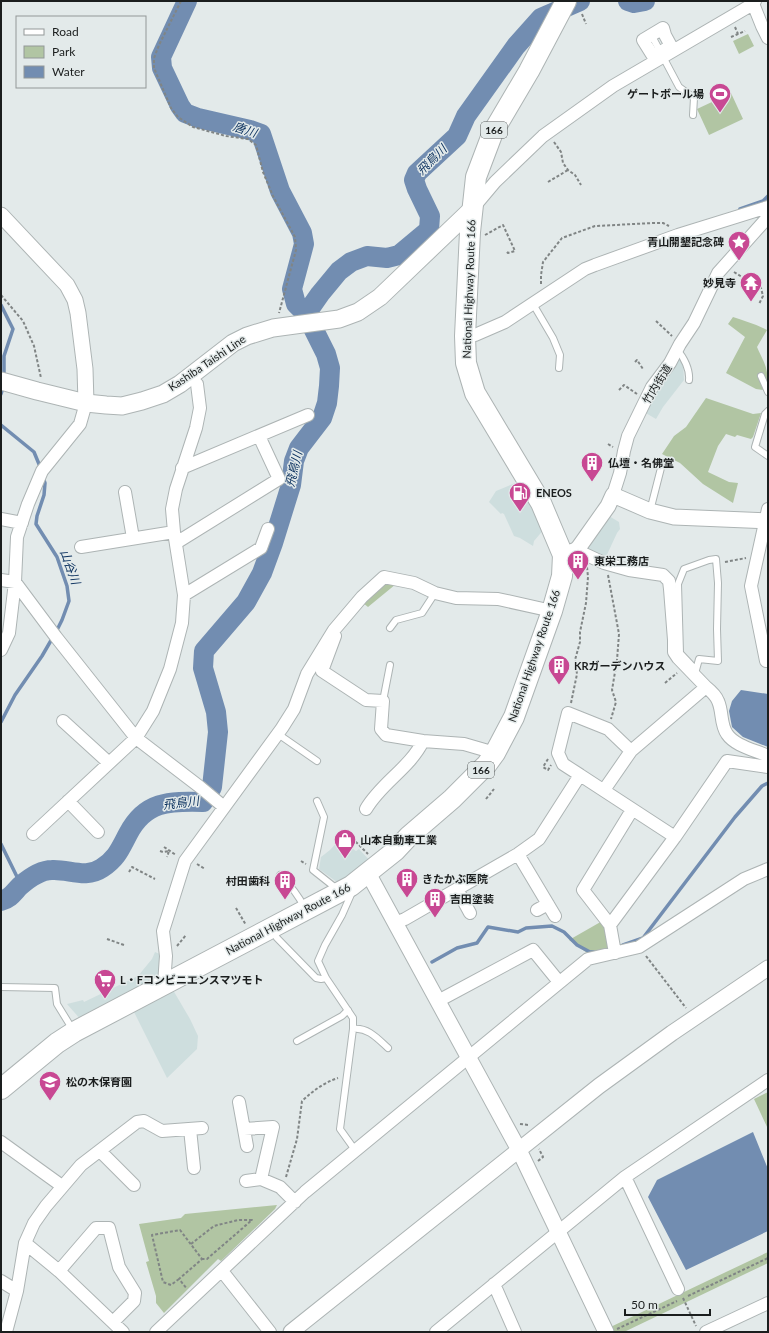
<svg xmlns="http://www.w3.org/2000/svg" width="769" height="1333" viewBox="0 0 769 1333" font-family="Lato,'Noto Sans JP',sans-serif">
<rect width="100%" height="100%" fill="#e3eaea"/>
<path fill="#cedede" d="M678,355l5,8 1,17 -21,27 -7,12 -12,-7z
M520,481l25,47 -11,13 -1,5 -13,-8 -6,-2 -10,-22 -2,-1 -1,1 -12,-12 7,-11z
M609,516l10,6 1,7 -3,4 -12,26 -20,-9z
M342,837l9,8 -1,2 6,4 3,-2 13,14 -31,22 -22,-16 2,-12 9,-7z
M155,952l7,3 11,35 17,29 8,17 -1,13 -30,29 -34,-68 -51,11 -15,-17 16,-4 1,2 54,-26 14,-17z"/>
<path fill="#b1c5a3" d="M748,34l6,12 -15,8 -6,-13z
M731,93l12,26 -34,16 -12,-26z
M733,317c11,4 23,7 34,13l-10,17c5,12 12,21 10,35l-4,-9 -4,6 4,11 -7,-1 -30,-16 19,-36 -17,-13z
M706,398l47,16 8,-1 -8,24 -2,2 -14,-4 -2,2 -9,-3 -8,12 -10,26 21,10 9,1 -5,20 -30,-19 -23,-21 -18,-9 12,-18 12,-9z
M386,582l10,2 -28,23 -5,-4z
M604,920l7,30 -21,5 -21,-15z
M768,1092v37l-14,-30z
M277,1205l-2,4 -54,52 -3,-2 -54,54 -8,-10v-7l-10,-34 3,-1 -10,-37 42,-6 4,-4z
M768,1252v11l-144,69h-24z"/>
<path fill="#728db1" d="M741,690l27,4v53l-25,-10 -11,-10 -3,-16 3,-10z
M753,1132l15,37v62l-82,39 -38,-73 9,-17z"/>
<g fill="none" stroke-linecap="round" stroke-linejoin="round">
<path stroke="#728db1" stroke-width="3.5" d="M740,209l23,-8 5,-5
M1,305l12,24 -9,27v21
M1,394l1,-3
M1,425l33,27 7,17
M43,477l2,6 -1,12 -7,21 -1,8 21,33 10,29 2,15 -7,19 -6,12
M1,722l14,-27 27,-39 11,-19
M1,844l20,41
M623,945l20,-7 92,-121 27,-31 6,-3
M432,962l25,-14 20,-5 11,-16 30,5 8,-4 26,-2 12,6 13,13 13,7h4"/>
<path stroke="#728db1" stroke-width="20" d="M628,1l6,2 11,-2
M306,314l14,-20 19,-23 12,-9 16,-6 20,2 12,-3 30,-25 1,-14 -13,-27 -3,-9 3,-7 40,-37 9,-20 50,-70 25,-28 39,-17
M1,901c10,-3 12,-8 19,-15 8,-7 20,-16 32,-16 17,-1 34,9 50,-2 15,-10 18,-19 26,-34 17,-33 41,-33 75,-32l9,-15 6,-55 -2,-20 -13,-44 1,-17 42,-49 16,-29 11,-30 18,-58 3,-24 5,-13 23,-30 5,-15 2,-17 1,-18 -4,-14 -20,-40 -10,-10 -4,-15 12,-45 -2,-11 -22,-42 -19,-57 -11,-4 -52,-12 -13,-5 -5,-7 -18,-38 -1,-11 26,-56"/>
<g stroke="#adb4b4" stroke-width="8">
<path id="service" d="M653,38l26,49 15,11 -1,17
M533,304l20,34 7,17 -1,13
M677,350c7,7 13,20 12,30
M761,376l7,16
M768,411l-3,3 -10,33 13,9
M650,511l12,-47
M716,559l2,24 -1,46 1,32 -19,-2 -3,11 -16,-17 -2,-69 6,-15 25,-9z
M390,628l6,-8 26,-7 13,-20
M383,701l7,-36
M278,734l39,27
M317,801l7,16 -11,53 24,19
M280,875c10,10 18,19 24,32
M353,890l-11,25 -17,30 -7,16 8,17 27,40v11l-13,100 15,21
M273,931l4,7 39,40 5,1 5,-1
M1,987l54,1 2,16 16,26
M353,1029c15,-2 25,10 35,19
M297,1041l45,-25 6,-6"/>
</g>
<g stroke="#adb4b4" stroke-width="14">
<path id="minor" d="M752,1l10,25 6,12
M663,28l2,7 6,11 -18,10 -10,-16z
M474,207l21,-25 48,-46 70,-50 140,-82 2,-3
M465,336l10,-1 30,-13 80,-53 10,-4 83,-30 90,-28
M182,468l126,-53
M125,492l8,46
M613,495l7,-22 4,-22 4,-15 24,-49 18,-24 10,-19 14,-21 24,-50 50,-56
M768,509l-17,77 15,75 2,-1
M1,519l21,4
M176,543l103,-64 -20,-43
M81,547l93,-15
M576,550l28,13 25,7 34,5 6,6 1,8 4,51v12l4,6 28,29 -75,64 -27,39
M1,580l14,2 41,55 80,101 64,49 24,20
M184,595l77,-47 7,-19
M335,636l-13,35 44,29 17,1 -2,28 5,6 37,6 41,3 31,9
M1,650l8,-17 6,-51 2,-45 11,-33 14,-33 38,-47 6,-21
M706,687c5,4 10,9 12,14 5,11 2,23 9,33 8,12 28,16 41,22
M63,721l46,42
M580,775l-17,-11 -5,-11 10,-40 40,16 23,22
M68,801l30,31
M366,809c15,-26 44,-41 57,-68
M33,834l103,-96 17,-27 17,-42 12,-46 2,-28 -10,-63 -2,-23 4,-20 20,-61 4,-20 -3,-24
M675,837l52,-76 41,6
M518,854l37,62
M457,889l13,24
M537,910l11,-6
M395,923l10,-4 113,-65 21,-15 41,-64 95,62 -65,88 5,28
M610,925l-27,-35 49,-80
M164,984l2,-28 -3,-25 22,-70 97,-133 12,-19 13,-35 27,-44 28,-33 22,-20 30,6 21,10 21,5 42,1 54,12
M438,1001l95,-51 26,32
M239,1102l8,44
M190,1129l4,39
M244,1129l29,-2 -12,52
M1,1142l61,44
M100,1151l34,34
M625,1177l53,112
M246,1181l15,-2 19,8 15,15
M25,1243l34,28 64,61
M59,1271l37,-43h13l10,39 16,26 -1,8 -21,21
M222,1271l48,61
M1,1281l16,10
M494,1284l21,48
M6,1332l11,-41 8,-48 9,-20 12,-17 35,-41 56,-43 7,-1 18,10 40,-3
M156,1332l149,-140 283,-233 51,-12 105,-68 24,-10
M436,1332l189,-155 143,-97
M706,1332l62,-29"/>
</g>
<g stroke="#adb4b4" stroke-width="17">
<path id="tertiary" d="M1,215l66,70 8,15 3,13 7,56 1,34
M563,555l13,-5 3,-3 29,-41 5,-11 37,16 24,6 94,4
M368,873l151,277 87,182
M291,1332l308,-246 73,-53 96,-65"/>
</g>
<g stroke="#adb4b4" stroke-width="19">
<path id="secondary" d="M1,381l36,10 49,12 20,2 16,1 20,-5 21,-7 17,-10 53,-41 14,-7 26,-8 66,-9 19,-7 22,-15 92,-88"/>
</g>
<g stroke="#adb4b4" stroke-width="22">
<path id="trunk" d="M1,1089l56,-46 17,-11 277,-146 44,-35 14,-15 43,-37 35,-35 8,-11 19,-36 38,-106 10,-35 1,-21 -22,-52 -66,-110 -9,-30 -1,-27 5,-104 6,-55 17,-45 36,-61 37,-70"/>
</g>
<path stroke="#808585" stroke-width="2" stroke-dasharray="3 2" stroke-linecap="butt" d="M181,1l-22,44 -5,13v10l17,40 7,9 15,10 33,9 22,3 8,6 7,27 10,24 22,41 1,13 -17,63
M582,14l4,10
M735,27l3,7 7,-3
M731,37l7,-3
M554,142l7,10 2,11 5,7 7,5 6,10
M548,182l20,-12
M485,235l18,-10 12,26 -7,2 -2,-2
M734,272l8,5 10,3 9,8 2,8 -4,8
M541,284v-9l2,-13 19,-24 33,-12 59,-3h9l6,3
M1,295l22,26 11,25 7,32
M656,321l16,15
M635,362l2,-2 6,9
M619,390l5,-5 13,9
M608,444l5,3
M725,562l21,-4
M608,575l11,59 -2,26 -5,30 4,12 -5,17
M665,683l12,-10
M571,703l6,-29 -2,-14 5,-18v-10l6,-29 2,-26 -1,-10
M548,759l-5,8 5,3 3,-5
M486,799l8,-10
M345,831l23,23
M164,847l12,8
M160,851l3,1 6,-1 -2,6
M301,861l5,3
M197,864l8,5
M129,872l3,-5 23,12
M236,908l10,17
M107,939l17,6
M177,946l9,-11
M646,956l40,52
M520,1124l9,1
M538,1161l5,-4 -4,-8
M286,1177l11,-38 5,-38c11,-10 21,-18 36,-23
M191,1244l23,-18 24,-6h14l-45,39h-5
M179,1279l-8,6 -8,-3 -11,-47 28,-5 22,29 -23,20 8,10
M688,1296l80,-38
M683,1298l13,28
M617,1329l60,-28"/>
<use href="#service" stroke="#fff" stroke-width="6"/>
<use href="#minor" stroke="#fff" stroke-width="12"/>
<use href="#tertiary" stroke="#fff" stroke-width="15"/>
<use href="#secondary" stroke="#fff" stroke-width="17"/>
<use href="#trunk" stroke="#fff" stroke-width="20"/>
</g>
<defs>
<g id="stadium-pin" transform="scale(1.15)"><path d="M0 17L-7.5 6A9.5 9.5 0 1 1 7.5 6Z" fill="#c84893" stroke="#e3eaea"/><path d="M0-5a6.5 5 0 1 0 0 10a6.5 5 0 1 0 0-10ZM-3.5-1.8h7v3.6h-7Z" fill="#fff"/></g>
<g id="sight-pin" transform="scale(1.15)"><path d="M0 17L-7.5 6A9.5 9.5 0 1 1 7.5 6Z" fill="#c84893" stroke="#e3eaea"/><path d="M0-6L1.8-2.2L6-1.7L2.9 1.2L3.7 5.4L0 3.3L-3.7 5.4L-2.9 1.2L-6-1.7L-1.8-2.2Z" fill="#fff"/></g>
<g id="temple-pin" transform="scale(1.15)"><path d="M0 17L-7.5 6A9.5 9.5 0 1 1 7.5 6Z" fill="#c84893" stroke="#e3eaea"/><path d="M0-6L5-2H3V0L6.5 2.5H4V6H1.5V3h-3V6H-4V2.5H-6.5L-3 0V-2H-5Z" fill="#fff"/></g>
<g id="building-pin" transform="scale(1.15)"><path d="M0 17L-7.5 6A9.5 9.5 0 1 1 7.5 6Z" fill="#c84893" stroke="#e3eaea"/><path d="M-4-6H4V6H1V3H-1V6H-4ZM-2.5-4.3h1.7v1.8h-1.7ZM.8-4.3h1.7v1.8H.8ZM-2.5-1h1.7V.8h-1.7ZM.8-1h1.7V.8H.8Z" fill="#fff"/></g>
<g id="fuel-pin" transform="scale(1.15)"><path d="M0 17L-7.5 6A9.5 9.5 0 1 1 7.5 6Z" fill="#c84893" stroke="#e3eaea"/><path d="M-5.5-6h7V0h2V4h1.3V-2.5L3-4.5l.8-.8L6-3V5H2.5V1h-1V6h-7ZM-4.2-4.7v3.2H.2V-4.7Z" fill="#fff"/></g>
<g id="shop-pin" transform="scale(1.15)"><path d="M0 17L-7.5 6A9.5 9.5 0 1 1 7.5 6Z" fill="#c84893" stroke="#e3eaea"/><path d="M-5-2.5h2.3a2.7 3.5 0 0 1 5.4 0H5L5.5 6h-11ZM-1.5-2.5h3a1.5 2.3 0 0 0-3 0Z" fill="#fff"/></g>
<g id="supermarket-pin" transform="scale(1.15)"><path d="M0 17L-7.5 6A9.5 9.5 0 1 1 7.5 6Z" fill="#c84893" stroke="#e3eaea"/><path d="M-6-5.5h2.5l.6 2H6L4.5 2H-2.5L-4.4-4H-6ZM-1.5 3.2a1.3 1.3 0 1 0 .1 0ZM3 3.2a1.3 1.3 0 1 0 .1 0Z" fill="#fff"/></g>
<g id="school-pin" transform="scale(1.15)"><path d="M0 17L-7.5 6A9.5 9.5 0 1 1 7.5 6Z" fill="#c84893" stroke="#e3eaea"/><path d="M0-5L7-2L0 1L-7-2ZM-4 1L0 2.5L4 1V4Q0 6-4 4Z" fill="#fff"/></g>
</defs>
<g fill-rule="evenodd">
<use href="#stadium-pin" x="720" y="94"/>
<use href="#sight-pin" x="739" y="242"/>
<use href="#temple-pin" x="751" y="283"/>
<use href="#building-pin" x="592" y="463"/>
<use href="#fuel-pin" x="520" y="493"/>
<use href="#building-pin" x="578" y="561"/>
<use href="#building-pin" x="559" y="666"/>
<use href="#shop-pin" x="345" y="840"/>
<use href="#building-pin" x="407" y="879"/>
<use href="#building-pin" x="285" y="881"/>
<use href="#building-pin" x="435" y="899"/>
<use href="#supermarket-pin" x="105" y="980"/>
<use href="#school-pin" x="50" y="1082"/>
</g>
<g text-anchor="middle" stroke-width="3" stroke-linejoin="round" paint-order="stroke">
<g fill="#e3eaea" stroke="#575b5b" stroke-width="1">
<rect x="481" y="122" width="26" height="16" rx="3"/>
<rect x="468" y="762" width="26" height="16" rx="3"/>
</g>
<g font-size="10" font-weight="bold" fill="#1b1e1e">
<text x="494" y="134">166</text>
<text x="481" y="774">166</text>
</g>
<g font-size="11" font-weight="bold" fill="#1b1e1e" stroke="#e3eaea" text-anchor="start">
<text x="704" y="98" text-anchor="end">ゲートボール場</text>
<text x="724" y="246" text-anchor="end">青山開墾記念碑</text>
<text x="736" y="287" text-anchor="end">妙見寺</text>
<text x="608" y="467">仏壇・名佛堂</text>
<text x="536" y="497">ENEOS</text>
<text x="594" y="565">東栄工務店</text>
<text x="574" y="670">KRガーデンハウス</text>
<text x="360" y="844">山本自動車工業</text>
<text x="422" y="883">きたかぶ医院</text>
<text x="270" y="885" text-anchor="end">村田歯科</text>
<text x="450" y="903">吉田塗装</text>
<text x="120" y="984">L・Fコンビニエンスマツモト</text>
<text x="66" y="1086">松の木保育園</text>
</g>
<g font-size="11" fill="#1b1e1e" stroke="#e3eaea">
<text transform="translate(469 289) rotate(-88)" y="4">National Highway Route 166</text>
<text transform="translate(207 363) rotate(-34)" y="4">Kashiba Taishi Line</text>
<text transform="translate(657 384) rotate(-58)" y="4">竹内街道</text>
<text transform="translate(534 656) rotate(-71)" y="4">National Highway Route 166</text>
<text transform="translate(288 919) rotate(-28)" y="4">National Highway Route 166</text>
</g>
<g font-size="12" font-style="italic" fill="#0a305e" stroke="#e3eaea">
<text transform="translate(245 130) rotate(18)" y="4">唐川</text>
<text transform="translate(432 160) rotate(-45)" y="4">飛鳥川</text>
<text transform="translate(294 469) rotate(-77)" y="4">飛鳥川</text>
<text transform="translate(70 567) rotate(70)" y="4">山谷川</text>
<text transform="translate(181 803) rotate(-7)" y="4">飛鳥川</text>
</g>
</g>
<rect width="769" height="1333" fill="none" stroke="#1b1e1e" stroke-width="4"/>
<rect x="16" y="16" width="130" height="72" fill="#e3eaea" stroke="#939898"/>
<rect x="24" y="29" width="20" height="6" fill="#ffffff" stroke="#939898"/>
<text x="52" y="36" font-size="12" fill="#1b1e1e">Road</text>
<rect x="24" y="46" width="20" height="12" fill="#b1c5a3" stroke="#939898"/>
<text x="52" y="56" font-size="12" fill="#1b1e1e">Park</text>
<rect x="24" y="66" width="20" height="12" fill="#728db1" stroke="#939898"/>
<text x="52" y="76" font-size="12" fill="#1b1e1e">Water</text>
<path d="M625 1309v6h85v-6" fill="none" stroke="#1b1e1e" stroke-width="2"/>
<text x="631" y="1309" font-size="12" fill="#1b1e1e" stroke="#e3eaea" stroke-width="3" paint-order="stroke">50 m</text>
</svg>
